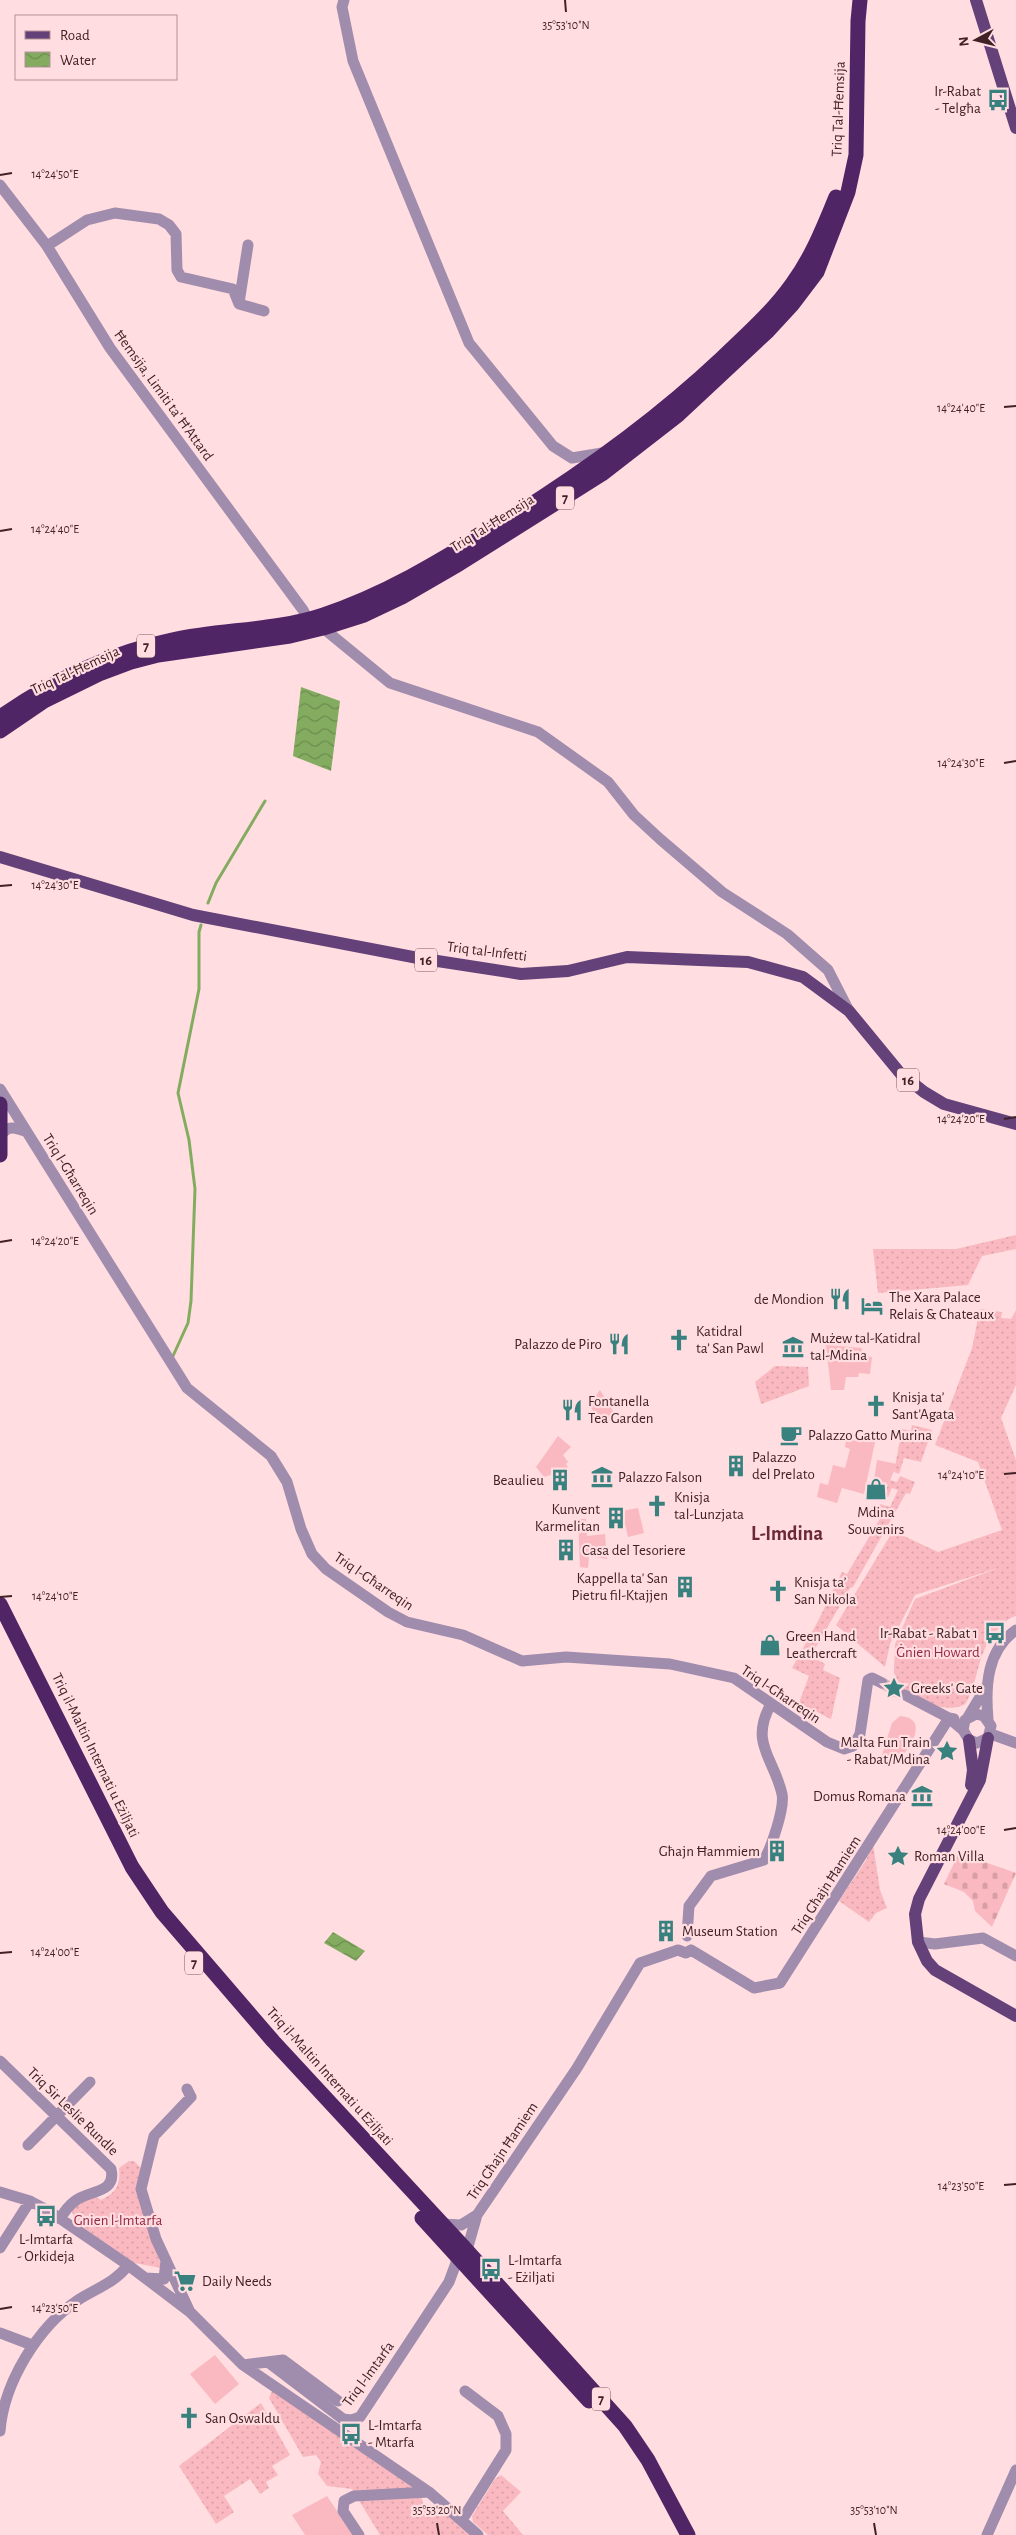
<svg xmlns="http://www.w3.org/2000/svg" width="1016" height="2535" viewBox="0 0 1016 2535" font-family="'Alegreya Sans',sans-serif">
<defs>
<pattern id="grass-dots" width="8" height="8" patternUnits="userSpaceOnUse" patternTransform="scale(1.25)"><rect width="8" height="8" fill="#fab9c0"/><path d="M2 2h.1M6 6h.1" fill="none" stroke="#d79fa5" stroke-width="1.8" stroke-linecap="round"/></pattern>
<pattern id="cemetery-stones" width="16" height="16" patternUnits="userSpaceOnUse" patternTransform="scale(1.25)"><rect width="16" height="16" fill="#fab9c0"/><path d="M2 7V4a2 2 0 0 1 4 0v3zM10 15v-3a2 2 0 0 1 4 0v3z" fill="#d79fa5"/></pattern>
<pattern id="water-waves" width="16" height="10" patternUnits="userSpaceOnUse" patternTransform="scale(1.25)"><rect width="16" height="10" fill="#83ac60"/><path d="M0 5q4-4 8 0t8 0" fill="none" stroke="#6d8c4f"/></pattern>
</defs>
<rect width="100%" height="100%" fill="#ffdde0"/>
<path fill="url(#grass-dots)" d="M1016,1235v14l-34,7 -14,29 -90,8 -5,-44h83z
M980,1309l22,3 -1,6 10,1 5,-9v75l-15,33 15,42v156c-8,2 -13,8 -19,14 -22,26 -17,48 -31,73 -14,13 -55,-5 -73,-6l2,-53 20,-45 86,-32 -86,28 -25,49 -5,23 -49,-42 57,-94 45,21 64,-22 -24,-68 -43,-17 37,-97z
M775,1366l33,1 1,19 -48,18 -6,-22z
M912,1425l20,5 -11,32 -17,-4 -5,16 -5,-2 8,-43 9,2z
M900,1476l15,6 -5,12 -4,-1 -53,94 -3,1 -38,66 1,3 12,7 -2,6 17,8 -9,41 -32,-16 10,-27 -17,-8 25,-45 25,-51 5,2 34,-57 3,-8 -5,-2 1,-3 10,3 8,-17 -6,-2 -4,9 -4,-2 6,-15 7,2z
M873,1844l7,46 7,18 -11,5 -7,9 -30,-21 27,-41z
M129,2161h5l8,8 5,54 15,45 -28,-5 -59,-40 -3,-12 10,-11 14,-3 5,3c15,-7 20,-15 18,-32z
M272,2391l147,97 4,15c20,7 33,18 48,32h-91l-28,-46 -25,-3 -9,-12 3,-12 -5,-7 -13,2 -34,-59z
M261,2403l29,52 -18,11 6,9 -12,7 3,6 -9,6 -10,-15 -26,17 10,16 -18,12 -37,-58z
M501,2475l20,17 -18,19 20,24h-35l-15,-13 -1,-6 23,-37z"/>
<path fill="url(#cemetery-stones)" d="M959,1853l57,20 -24,54 -17,-16 -2,-10 -9,-9 -20,-8z"/>
<path fill="#fab9c0" d="M826,1345l36,3 -1,8 11,1 -2,17 -11,-1 -1,4h-12l-2,13h-13z
M600,1390l16,26 -15,8 -12,-20z
M558,1436l13,11 -8,8 5,7 -2,2 3,5 -25,8 -8,-10z
M846,1440l29,2 -11,52 -22,-6 -5,15 -20,-6 3,-14 8,2 5,-20 12,3 5,-19 -5,-2z
M877,1460l20,4 -9,21 -14,-5z
M638,1508l6,25 -16,4 -6,-26z
M578,1519h8l1,17 18,-2 2,25 -18,-3 -1,12 -8,-1z
M900,1716c36,2 1,47 -12,51l-5,-3 -2,-6 11,-35z
M215,2355l24,29 -24,20 -25,-30z
M327,2496l26,39h-48l-13,-20z"/>
<path fill="url(#water-waves)" d="M301,687l39,14 -9,70 -38,-15z
M333,1932l32,19 -9,10 -32,-18z"/>
<g fill="none" stroke-linecap="round" stroke-linejoin="round">
<path stroke="#83ac60" stroke-width="3" d="M208,903l8,-20 49,-82
M173,1356l15,-33 3,-22 4,-112 -6,-49 -11,-47 21,-104v-57l2,-7"/>
<path stroke="#d9b8bb" stroke-width="11" stroke-dasharray="11 5.5" stroke-linecap="butt" d="M882,1683l23,12"/>
<path stroke="#a08cac" stroke-width="11" d="M344,0l-2,7 11,54 116,282 84,103 19,12 30,-5
M0,185l47,61 63,102 193,262 5,10
M47,246l40,-26 28,-7 44,6 10,6 7,9 1,36 4,7 52,12 6,15 25,7
M239,303l9,-58
M323,628l67,55 148,49 70,50 26,33 26,24 62,53 65,42 41,36 21,41
M0,1089l187,299 84,68 16,26 14,47 11,25 14,15 62,43 19,10 56,13 59,26 44,-4 104,7 64,14 93,64 17,7 9,-3 7,-12 8,-54 4,-2 10,5
M1,1136c6,-12 16,-8 26,-4
M905,1695l44,23 5,1
M968,1717l18,-30
M949,1718l14,12 6,10 8,3 11,-5 3,-12 -7,-10 -8,-2 -11,6 -2,10
M988,1719c-3,-33 -1,-69 28,-89
M991,1734l25,9
M687,1936l2,-30 22,-30 53,-16c7,-12 21,-52 18,-66 -8,-36 -33,-51 -11,-90
M918,1942l17,2 48,-6 33,18
M691,1950l63,38 26,-5 169,-265
M0,2061l111,108c6,25 -23,21 -36,32 -7,5 -11,11 -15,18
M187,2089l4,8 -37,39 -13,53 15,50 33,71
M28,2145l62,-63
M0,2192l30,9 19,10 79,54 62,47 53,53 186,127 49,43
M442,2224l19,1 16,-10
M0,2248l30,-47
M467,2250l10,-35 100,-147 63,-105 38,-13 8,3 5,-3
M145,2278l19,1 2,-19
M0,2333l32,12
M268,2362l75,57 9,1 8,-3 89,-135 7,-19v-8
M243,2365l40,-5 55,41
M0,2431c4,-49 38,-104 78,-131 17,-11 38,-18 50,-35
M462,2520l44,-70v-16l-8,-18 -33,-25
M359,2535l-16,-24 1,-10 10,-5 75,-4
M987,2535l29,-65"/>
<path stroke="#644179" stroke-width="12" d="M976,0l40,128
M0,857l193,58 225,43 103,16 47,-3 59,-14 121,5 55,15 46,34 51,62 24,19 20,12 72,20
M988,1738l-8,42 -61,119 -4,15 3,28 9,19 8,9 81,46
M969,1740l4,30 -2,15"/>
<path stroke="#4f2566" stroke-width="15" d="M0,717c53,-37 109,-64 172,-77 50,-11 103,-9 151,-25 61,-20 115,-53 169,-86 82,-50 160,-105 230,-171 25,-24 50,-46 70,-74 20,-27 31,-56 44,-87
M0,731l44,-30 55,-27 32,-12 27,-7 132,-19 33,-8 41,-13 38,-18 57,-33 143,-90 76,-59 90,-84 24,-26 25,-33 31,-80 8,-37 2,-134 2,-21
M0,1104v51
M0,1604l132,263 30,45 111,129 189,204 163,181 23,34 40,75
M422,2218l167,183"/>
</g>
<path fill="none" stroke="#402226" stroke-width="2" d="M565,0l1,12M0,175l12,-2M1004,407l12,-1M0,531l12,-2M1004,763l12,-2M0,886l12,-1M1004,1119l12,-2M0,1242l12,-2M1004,1474l12,-1M0,1597l12,-1M1004,1830l12,-2M0,1953l12,-1M1004,2185l12,-1M0,2309l12,-2M437,2523l2,12M874,2523l2,12"/>
<defs>
<g id="bus-bare" transform="scale(1.725)"><path d="M-5-6H5V4H4V6H2V4H-2V6H-4V4H-5ZM-3.5-4V0h7V-4ZM-3.5 1.2v1.5H-2V1.2ZM2 1.2v1.5H3.5V1.2Z" fill="#39817e" stroke="#ffdde0" stroke-width="2.5" paint-order="stroke"/></g>
<g id="restaurant-bare" transform="scale(1.725)"><path d="M-5-6h1v4h1v-4h1v4h1v-4h1v5L-1.5 .5V6h-2V.5L-5-1ZM5-6V6H3V1.5H1.5Q1.5-4 5-6Z" fill="#39817e" stroke="#ffdde0" stroke-width="2.5" paint-order="stroke"/></g>
<g id="hotel-bare" transform="scale(1.725)"><path d="M-6-4.5h1.5V1H6V5H4.5V3h-9V5H-6ZM-4 0a1.8 1.8 0 1 1 3.6 0ZM.5 0V-2.5h3Q6-2.5 6 0Z" fill="#39817e" stroke="#ffdde0" stroke-width="2.5" paint-order="stroke"/></g>
<g id="church-bare" transform="scale(1.725)"><path d="M-1.2-6h2.4v3.5h3.3v2.4h-3.3V6h-2.4V-.1h-3.3v-2.4h3.3Z" fill="#39817e" stroke="#ffdde0" stroke-width="2.5" paint-order="stroke"/></g>
<g id="museum-bare" transform="scale(1.725)"><path d="M0-6L6-3V-2H-6V-3ZM-5-1h2V3h-2ZM-1-1h2V3h-2ZM3-1h2V3H3ZM-6 4H6V6H-6Z" fill="#39817e" stroke="#ffdde0" stroke-width="2.5" paint-order="stroke"/></g>
<g id="cafe-bare" transform="scale(1.725)"><path d="M-5.5-4.5H6V0H3Q3 3.5 0 3.5H-2.5Q-5.5 3.5-5.5 0ZM3-3.2v2h1.7v-2ZM-6 4.5H4V6H-6Z" fill="#39817e" stroke="#ffdde0" stroke-width="2.5" paint-order="stroke"/></g>
<g id="building-bare" transform="scale(1.725)"><path d="M-4-6H4V6H1V3H-1V6H-4ZM-2.5-4.3h1.7v1.8h-1.7ZM.8-4.3h1.7v1.8H.8ZM-2.5-1h1.7V.8h-1.7ZM.8-1h1.7V.8H.8Z" fill="#39817e" stroke="#ffdde0" stroke-width="2.5" paint-order="stroke"/></g>
<g id="shop-bare" transform="scale(1.725)"><path d="M-5-2.5h2.3a2.7 3.5 0 0 1 5.4 0H5L5.5 6h-11ZM-1.5-2.5h3a1.5 2.3 0 0 0-3 0Z" fill="#39817e" stroke="#ffdde0" stroke-width="2.5" paint-order="stroke"/></g>
<g id="sight-bare" transform="scale(1.725)"><path d="M0-6L1.8-2.2L6-1.7L2.9 1.2L3.7 5.4L0 3.3L-3.7 5.4L-2.9 1.2L-6-1.7L-1.8-2.2Z" fill="#39817e" stroke="#ffdde0" stroke-width="2.5" paint-order="stroke"/></g>
<g id="supermarket-bare" transform="scale(1.725)"><path d="M-6-5.5h2.5l.6 2H6L4.5 2H-2.5L-4.4-4H-6ZM-1.5 3.2a1.3 1.3 0 1 0 .1 0ZM3 3.2a1.3 1.3 0 1 0 .1 0Z" fill="#39817e" stroke="#ffdde0" stroke-width="2.5" paint-order="stroke"/></g>
</defs>
<g fill-rule="evenodd">
<use href="#bus-bare" x="998" y="100"/>
<use href="#restaurant-bare" x="840" y="1299"/>
<use href="#hotel-bare" x="872" y="1306"/>
<use href="#church-bare" x="679" y="1340"/>
<use href="#restaurant-bare" x="619" y="1344"/>
<use href="#museum-bare" x="793" y="1347"/>
<use href="#church-bare" x="876" y="1406"/>
<use href="#restaurant-bare" x="572" y="1410"/>
<use href="#cafe-bare" x="791" y="1435"/>
<use href="#building-bare" x="736" y="1466"/>
<use href="#museum-bare" x="602" y="1477"/>
<use href="#building-bare" x="560" y="1480"/>
<use href="#shop-bare" x="876" y="1489"/>
<use href="#church-bare" x="657" y="1506"/>
<use href="#building-bare" x="616" y="1518"/>
<use href="#building-bare" x="566" y="1550"/>
<use href="#building-bare" x="685" y="1587"/>
<use href="#church-bare" x="778" y="1591"/>
<use href="#bus-bare" x="995" y="1633"/>
<use href="#shop-bare" x="770" y="1645"/>
<use href="#sight-bare" x="894" y="1688"/>
<use href="#sight-bare" x="947" y="1751"/>
<use href="#museum-bare" x="922" y="1796"/>
<use href="#building-bare" x="777" y="1851"/>
<use href="#sight-bare" x="898" y="1856"/>
<use href="#building-bare" x="666" y="1931"/>
<use href="#bus-bare" x="46" y="2216"/>
<use href="#bus-bare" x="491" y="2269"/>
<use href="#supermarket-bare" x="185" y="2281"/>
<use href="#church-bare" x="189" y="2418"/>
<use href="#bus-bare" x="351" y="2434"/>
</g>
<g text-anchor="middle" stroke-width="4.5" stroke-linejoin="round" paint-order="stroke">
<g fill="#ffdde0" stroke="#795a5e" stroke-width="1">
<rect x="556" y="486.5" width="18" height="23" rx="4"/>
<rect x="137" y="634.5" width="18" height="23" rx="4"/>
<rect x="415" y="948.5" width="22" height="23" rx="4"/>
<rect x="897" y="1068.5" width="22" height="23" rx="4"/>
<rect x="185" y="1951.5" width="18" height="23" rx="4"/>
<rect x="592" y="2387.5" width="18" height="23" rx="4"/>
</g>
<g font-size="14" font-weight="bold" fill="#402226">
<text x="565" y="503">7</text>
<text x="146" y="651">7</text>
<text x="426" y="965">16</text>
<text x="908" y="1085">16</text>
<text x="194" y="1968">7</text>
<text x="601" y="2404">7</text>
</g>
<g font-size="15" fill="#402226" stroke="#ffdde0" text-anchor="start">
<text x="981" y="96" text-anchor="end">Ir-Rabat<tspan x="981" dy="17">- Telgħa</tspan></text>
<text x="889" y="1302">The Xara Palace<tspan x="889" dy="17">Relais &amp; Chateaux</tspan></text>
<text x="824" y="1304" text-anchor="end">de Mondion</text>
<text x="696" y="1336">Katidral<tspan x="696" dy="17">ta’ San Pawl</tspan></text>
<text x="810" y="1343">Mużew tal-Katidral<tspan x="810" dy="17">tal-Mdina</tspan></text>
<text x="602" y="1349" text-anchor="end">Palazzo de Piro</text>
<text x="892" y="1402">Knisja ta’<tspan x="892" dy="17">Sant'Agata</tspan></text>
<text x="588" y="1406">Fontanella<tspan x="588" dy="17">Tea Garden</tspan></text>
<text x="808" y="1440">Palazzo Gatto Murina</text>
<text x="752" y="1462">Palazzo<tspan x="752" dy="17">del Prelato</tspan></text>
<text x="618" y="1482">Palazzo Falson</text>
<text x="544" y="1485" text-anchor="end">Beaulieu</text>
<text x="674" y="1502">Knisja<tspan x="674" dy="17">tal-Lunzjata</tspan></text>
<text x="600" y="1514" text-anchor="end">Kunvent<tspan x="600" dy="17">Karmelitan</tspan></text>
<text x="876" y="1517" text-anchor="middle">Mdina<tspan x="876" dy="17">Souvenirs</tspan></text>
<text x="582" y="1555">Casa del Tesoriere</text>
<text x="668" y="1583" text-anchor="end">Kappella ta' San<tspan x="668" dy="17">Pietru fil-Ktajjen</tspan></text>
<text x="794" y="1587">Knisja ta’<tspan x="794" dy="17">San Nikola</tspan></text>
<text x="978" y="1638" text-anchor="end">Ir-Rabat - Rabat 1</text>
<text x="786" y="1641">Green Hand<tspan x="786" dy="17">Leathercraft</tspan></text>
<text x="911" y="1693">Greeks' Gate</text>
<text x="930" y="1747" text-anchor="end">Malta Fun Train<tspan x="930" dy="17">- Rabat/Mdina</tspan></text>
<text x="906" y="1801" text-anchor="end">Domus Romana</text>
<text x="760" y="1856" text-anchor="end">Għajn Ħammiem</text>
<text x="914" y="1861">Roman Villa</text>
<text x="682" y="1936">Museum Station</text>
<text x="46" y="2244" text-anchor="middle">L-Imtarfa<tspan x="46" dy="17">- Orkideja</tspan></text>
<text x="508" y="2265">L-Imtarfa<tspan x="508" dy="17">- Eżiljati</tspan></text>
<text x="202" y="2286">Daily Needs</text>
<text x="205" y="2423">San Oswaldu</text>
<text x="368" y="2430">L-Imtarfa<tspan x="368" dy="17">- Mtarfa</tspan></text>
</g>
<g font-size="15" fill="#402226" stroke="#ffdde0">
<text transform="translate(838 109) rotate(-88)" y="5">Triq Tal-Ħemsija</text>
<text transform="translate(164 395) rotate(54)" y="5">Ħemsija, Limiti ta' Ħ'Attard</text>
<text transform="translate(492 523) rotate(-32)" y="5">Triq Tal-Ħemsija</text>
<text transform="translate(75 670) rotate(-25)" y="5">Triq Tal-Ħemsija</text>
<text transform="translate(487 951) rotate(7)" y="5">Triq tal-Infetti</text>
<text transform="translate(71 1174) rotate(58)" y="5">Triq l-Għarreqin</text>
<text transform="translate(374 1581) rotate(34)" y="5">Triq l-Għarreqin</text>
<text transform="translate(781 1694) rotate(34)" y="5">Triq l-Għarreqin</text>
<text transform="translate(96 1755) rotate(64)" y="5">Triq il-Maltin Internati u Eżiljati</text>
<text transform="translate(826 1885) rotate(-57)" y="5">Triq Għajn Ħamiem</text>
<text transform="translate(330 2076) rotate(48)" y="5">Triq il-Maltin Internati u Eżiljati</text>
<text transform="translate(73 2111) rotate(44)" y="5">Triq Sir Leslie Rundle</text>
<text transform="translate(502 2151) rotate(-56)" y="5">Triq Għajn Ħamiem</text>
<text transform="translate(368 2374) rotate(-54)" y="5">Triq l-Imtarfa</text>
</g>
<g font-size="15" fill="#952841" stroke="#ffdde0">
<text x="938" y="1657">Ġnien Howard</text>
<text x="118" y="2225">Gnien l-Imtarfa</text>
</g>
<g font-size="20" font-weight="bold" fill="#6a2935" stroke="#ffdde0">
<text x="787" y="1540">L-Imdina</text>
</g>
</g>
<g font-size="12" text-anchor="middle" fill="#402226" stroke="#ffdde0" stroke-width="4.5" stroke-linejoin="round" paint-order="stroke">
<text x="566" y="29">35°53'10"N</text>
<text x="55" y="178">14°24'50"E</text>
<text x="961" y="412">14°24'40"E</text>
<text x="55" y="533">14°24'40"E</text>
<text x="961" y="767">14°24'30"E</text>
<text x="55" y="889">14°24'30"E</text>
<text x="961" y="1123">14°24'20"E</text>
<text x="55" y="1245">14°24'20"E</text>
<text x="961" y="1479">14°24'10"E</text>
<text x="55" y="1600">14°24'10"E</text>
<text x="961" y="1834">14°24'00"E</text>
<text x="55" y="1956">14°24'00"E</text>
<text x="961" y="2190">14°23'50"E</text>
<text x="55" y="2312">14°23'50"E</text>
<text x="437" y="2514">35°53'20"N</text>
<text x="874" y="2514">35°53'10"N</text>
</g>
<rect x="15" y="15" width="162" height="65" fill="#ffdde0" stroke="#b39296"/>
<rect x="25" y="31" width="25" height="8" fill="#644179" stroke="#b39296"/>
<text x="60" y="40" font-size="15" fill="#402226">Road</text>
<rect x="25" y="52" width="25" height="15" fill="url(#water-waves)" stroke="#b39296"/>
<text x="60" y="65" font-size="15" fill="#402226">Water</text>
<g transform="translate(976 40) rotate(263)" stroke="#ffdde0" stroke-width="4" paint-order="stroke">
<path d="M0-4L9 19L0 12L-9 19Z" fill="#402226"/>
<text y="-8" font-size="14" font-weight="bold" text-anchor="middle" fill="#402226">N</text>
</g>
</svg>
